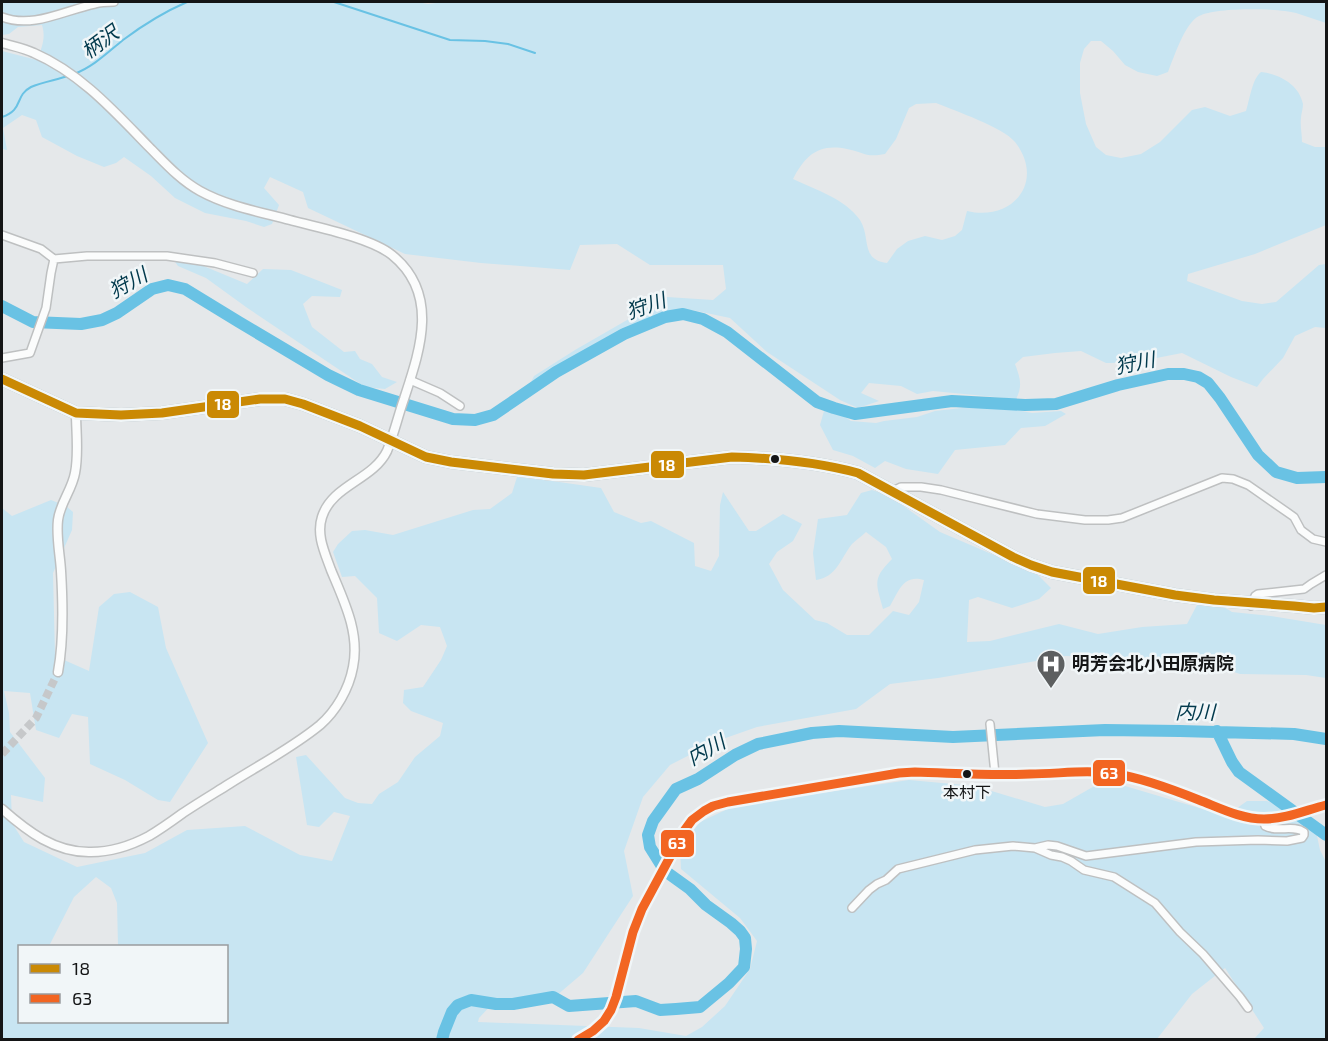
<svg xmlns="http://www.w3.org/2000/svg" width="1328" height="1041" viewBox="0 0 1328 1041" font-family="'Exo 2','Noto Sans JP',sans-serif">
<rect width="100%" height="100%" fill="#e5e8ea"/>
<path fill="#c8e5f2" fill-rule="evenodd" d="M2,2h415l11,2 16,-2h882v21c-10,-3 -20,-7 -30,-10 -19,-5 -79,-6 -97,3 -14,7 -25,41 -31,56l-11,4 -19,-4 -13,-7 -12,-14 -12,-10h-10l-7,8 -4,14v30l6,31 10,23 10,8 15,3 20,-4 19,-12 32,-32 13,-3 25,9 16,-5c4,-12 6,-32 15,-39 18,2 38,12 42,32 0,5 -2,10 -2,14 -1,8 1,16 1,24l13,5h11v78l-71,29 -67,20 -1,7 55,20 20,3 14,-2 43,-37 7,-1v64l-11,-1 -20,9 -12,22 -20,21 -6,8 -26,-10 -49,-24 -41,8 -29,2h-6l-25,-12 -26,2 -32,4 -8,7c5,13 8,22 1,35l-83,-8 -16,3 -16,-8 -32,-3 -8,10 18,8 -21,7 -18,-8 -73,-48 -37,-34 -38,-8h-20l-42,16 -32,16 -67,40 3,-6 41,-26 92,-53 46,3 13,-11 -3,-24h-73l-33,-21 -37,1 -10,25 -89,-7 -76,-9 -97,-46 -5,-16 -33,-15 -6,11 15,17 -7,19 -8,3 -18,-6 -41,-8 -30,-15 -24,-22 -27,-19 -8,6 -12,4 -27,-11 -35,-19 -6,-17 -14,-5 -19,13 4,22 -5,-1v-98l35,9c5,-13 9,-22 5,-35l-24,2 -9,7 -7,1zM936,103c19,8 67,24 79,39 31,40 -3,80 -48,69l-5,19 -7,6 -13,4 -17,-4 -17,5 -11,8 -10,14c-27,-3 -16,-26 -27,-43 -16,-22 -44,-30 -67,-41 12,-23 25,-36 54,-30 17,3 18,9 38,5l11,-15 13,-31 7,-4z
M173,259l28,6 46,19 16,-15 28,1 51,20 -2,7 -28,-1 -9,8 9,23 32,25 11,-1 5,8 12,5 10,13 15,5 -12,7 -20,-2 -119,-80 -40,-29 -28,-12z
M988,405l44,8 29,-2 5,3 -21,12 -24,2 -16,17 -50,5 -17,24 -32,-5 -21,-8 -10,7 -22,-12 -20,-6 -13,-25 4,-14 15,2 12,8 25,2 8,-2 33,-4 18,-6z
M517,477l35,4 49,7 13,24 27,11 10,-2 43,22 1,23 16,5 8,-15 1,-51 3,-13 26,39h7l27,-17 19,10 -9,17 -16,11 -8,12 14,26 32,30 12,3 20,12h22l24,-24 16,4 10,-13 5,-22c-21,-6 -25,11 -34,26l-7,3c-7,-26 -11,-30 9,-50l-6,-12 -20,-15c-4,4 -10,8 -14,12 -12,15 -15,33 -36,36l-3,-27 5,-34 29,-4 14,-22 11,-3 16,5 52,37 96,41 15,15 -12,11 -27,9 -34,-11 -9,3 -2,42 23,-1 69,-17 39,10 44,-7 45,-3 10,-19 22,-1 13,8 39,4 55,9v53l-20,-3 -66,-1 -42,-14 -133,-4 -127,22 -48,6 -34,25 -99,18 -40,14 -47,24 -27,32 -19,54 9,45 -50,77 -27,23 -29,6h-33l-15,16 -1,4 161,6 47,8 16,-9 23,-21 25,-37 7,-28 -17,-23 -59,-49 -1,-21 20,-26 34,-16 175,-26 66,6 70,21 18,-3 42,-24 121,36 21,-15h20l38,16 11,14 4,19 6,12v177h-72l10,-11 -39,-60 -33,26 -35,45h-1155v-531l10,8 39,-16 15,6 7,6 -1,18 -19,43 2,83 34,15 10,-64 15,-13 16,-2 28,15 8,41 42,95 -38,59 -12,-2 -33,-20 -35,-16 -2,-47 -16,-3 -13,24 -23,-8 -6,-37 -26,-2 5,22 1,19 35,46 -2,24 -32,-7 1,28 12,19 53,25 68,-14 42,-23 58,-4 55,29 32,6 18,-45 -16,-4 -15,15 -12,-2 -11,-68 10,-2 39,43 13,5 14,1 7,-10 19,-12 17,-25 25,-21 3,-13 -32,-12 -8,-8 1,-13 19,-3 18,-27 6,-14 -7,-19 -19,-2 -24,16 -18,-8 -2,-35 -22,-22 -13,1 -9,-25 5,-8 14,-13 13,-1 28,5 80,-25 17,-1 22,-16zM96,877l15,11 6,15 1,43h108v76h-206v-76h29l25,-49z"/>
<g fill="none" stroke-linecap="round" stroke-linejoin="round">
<path stroke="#69c2e4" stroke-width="2" d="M334,2l116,38 35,1 23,3 27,9
M74,74c19,-7 33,-21 49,-34 20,-15 41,-28 64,-38
M2,117c22,-7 12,-21 29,-30 11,-5 25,-7 37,-11"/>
<path stroke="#69c2e4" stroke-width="12" d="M2,306l31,16 48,2 21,-4 15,-7 35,-24 16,-4 17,4 54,33 89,53 31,15 94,29 22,1 18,-5 63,-43 68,-38 41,-17 18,-3 20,5 24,13 90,70 17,6 21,6 97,-13 73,4 31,-1 62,-19 50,-11h16l14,3 10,6 12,15 38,57 18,17 21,6 29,-1
M1217,731l15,31 7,10 87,63
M442,1040l2,-8 8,-20 6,-7 13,-5 25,4h17l40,-7 16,9 67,-5 24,9 16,-1 24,-2 29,-24 15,-16 2,-18 -1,-11 -5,-7 -9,-8 -25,-18 -16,-16 -25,-18 -15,-24 -2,-12 5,-14 23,-32 22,-10 37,-24 23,-11 54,-11 27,-2 114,6 152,-7 75,1 114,3 32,5"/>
<path stroke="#c6c8ca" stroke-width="8" stroke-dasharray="8 4" stroke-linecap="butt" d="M2,754l34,-36 22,-46"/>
<g stroke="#bec0c1" stroke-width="10">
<path id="minor" d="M2,17c31,12 63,-7 93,-13 6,-2 13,-2 19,-2
M2,235l39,14 13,10 33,-3h80l48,7 38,10
M2,358l28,-5 16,-45 5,-35 3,-14
M410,380l30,13 20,13
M893,491l8,-4h20l20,3 96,24 48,6h23l14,-2 100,-40 11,1 15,6 46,32 7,13 12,9 13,3
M1251,606l4,-10 3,-2 46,-5 7,-5 15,-9
M990,724l5,50
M1035,848l13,-3 9,1 29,10 110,-14 62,-2 29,1 15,-3 2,-3v-3c-11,-8 -27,1 -39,-6l-2,-7
M852,908l17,-18 8,-6 9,-4 12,-11 77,-19 38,-4 22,2 16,7 11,2 9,4 13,9 30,7 41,26 25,29 23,22 37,43 8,11"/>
</g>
<g stroke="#bec0c1" stroke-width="11">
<path id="tertiary" d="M2,43c10,3 22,5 32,10 46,20 80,58 115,94 16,16 31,33 51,44 27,15 60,21 90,29 27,7 81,18 102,35 48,39 28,95 12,144 -6,17 -10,35 -17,52 -14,29 -55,34 -65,66 -6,18 3,36 9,53 13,31 29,63 22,97 -4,22 -17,44 -33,58 -28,23 -61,40 -91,59 -16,10 -31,19 -46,29 -11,8 -22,16 -34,23 -17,9 -39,16 -58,16 -36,1 -64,-21 -89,-43
M58,672c6,-32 5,-68 3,-101 -1,-17 -5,-34 -3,-51 2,-17 14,-30 17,-47 4,-20 1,-41 1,-60"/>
</g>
<g stroke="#bec0c1" stroke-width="12">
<path id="secondary" d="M578,1040l15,-9 11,-10 7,-11 5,-13 17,-65 9,-23 42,-78 8,-11 12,-9 9,-5 15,-4 171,-29 16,-1c38,1 77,4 115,2 29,0 57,-5 86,0 27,4 58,16 83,26 21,8 42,19 65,19 22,0 42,-9 62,-14"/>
</g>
<g stroke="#a6b2b8" stroke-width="14">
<path id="primary" d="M2,379l74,34 45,2 41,-2 98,-14h25l18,5 57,22 66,31 25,5 102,12 31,1 148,-18c42,1 85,5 126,16l155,84 18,8 21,7 123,23 39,5 80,6 20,2 12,-1"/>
</g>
<use href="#minor" stroke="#fbfcfc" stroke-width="7"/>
<use href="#tertiary" stroke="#fbfcfc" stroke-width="8"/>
<use href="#secondary" stroke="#fbfcfc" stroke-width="9"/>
<use href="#primary" stroke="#e8eff2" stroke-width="10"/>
<g stroke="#f1f6f8" stroke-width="14">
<path id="bus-1" d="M2,379l74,34 45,2 41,-2 98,-14h25l18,5 57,22 66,31 25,5 102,12 31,1 148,-18c42,1 85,5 126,16l155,84 18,8 21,7 123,23 39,5 80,6 20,2 12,-1"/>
</g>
<g stroke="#f1f6f8" stroke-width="14">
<path id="bus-2" d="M578,1040l15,-9 11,-10 7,-11 5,-13 17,-65 9,-23 42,-78 8,-11 12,-9 9,-5 15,-4 171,-29 16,-1c38,1 77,4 115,2 29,0 57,-5 86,0 27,4 58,16 83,26 21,8 42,19 65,19 22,0 42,-9 62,-14"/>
</g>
<use href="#bus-1" stroke="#ca8904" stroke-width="9"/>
<use href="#bus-2" stroke="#f26522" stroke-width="9"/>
</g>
<defs>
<g id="hospital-pin" transform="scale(1.5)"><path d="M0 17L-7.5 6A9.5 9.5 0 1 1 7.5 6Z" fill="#5d5f60" stroke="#f1f6f8"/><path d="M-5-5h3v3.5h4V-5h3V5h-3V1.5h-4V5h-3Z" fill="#fff"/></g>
</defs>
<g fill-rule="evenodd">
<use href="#hospital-pin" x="1051" y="664"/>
</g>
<g fill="#141516" stroke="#f1f6f8" stroke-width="2">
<circle cx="775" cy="459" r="5"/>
<circle cx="967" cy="774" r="5"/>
</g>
<g text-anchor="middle" stroke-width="5" stroke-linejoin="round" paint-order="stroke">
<g font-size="16" fill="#141516" stroke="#f1f6f8">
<text x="967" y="798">本村下</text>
</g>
<g font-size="18" font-weight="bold" fill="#141516" stroke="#f1f6f8" text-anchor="start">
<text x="1072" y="670">明芳会北小田原病院</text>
</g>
<g font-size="20" font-style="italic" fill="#01394c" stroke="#f1f6f8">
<text transform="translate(100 42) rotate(-36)" y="7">柄沢</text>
<text transform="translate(128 283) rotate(-29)" y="7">狩川</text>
<text transform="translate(646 306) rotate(-19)" y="7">狩川</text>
<text transform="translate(1135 363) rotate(-11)" y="7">狩川</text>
<text transform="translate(1195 712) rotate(1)" y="7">内川</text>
<text transform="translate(706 750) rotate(-29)" y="7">内川</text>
</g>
</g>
<g stroke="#f1f6f8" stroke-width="2">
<rect x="206" y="390" width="34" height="29" rx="6" fill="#ca8904"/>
<rect x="650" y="450" width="35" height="29" rx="6" fill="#ca8904"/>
<rect x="1082" y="566" width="34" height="29" rx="6" fill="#ca8904"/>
<rect x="1092" y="759" width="34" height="28" rx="6" fill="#f26522"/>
<rect x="660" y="829" width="35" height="29" rx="6" fill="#f26522"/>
</g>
<g font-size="16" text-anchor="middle" font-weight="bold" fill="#fff">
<text x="223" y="410">18</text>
<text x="667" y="471">18</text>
<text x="1099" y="587">18</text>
<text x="1109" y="779">63</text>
<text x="677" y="849">63</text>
</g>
<rect width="1328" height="1041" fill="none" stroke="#141516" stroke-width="6"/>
<rect x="18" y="945" width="210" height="78" fill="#f1f6f8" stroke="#999c9e" stroke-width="1.5"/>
<rect x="30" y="964" width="30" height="9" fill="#ca8904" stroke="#999c9e" stroke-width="1.5"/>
<text x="72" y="975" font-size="18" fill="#141516">18</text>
<rect x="30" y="994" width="30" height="9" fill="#f26522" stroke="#999c9e" stroke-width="1.5"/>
<text x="72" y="1005" font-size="18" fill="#141516">63</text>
</svg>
